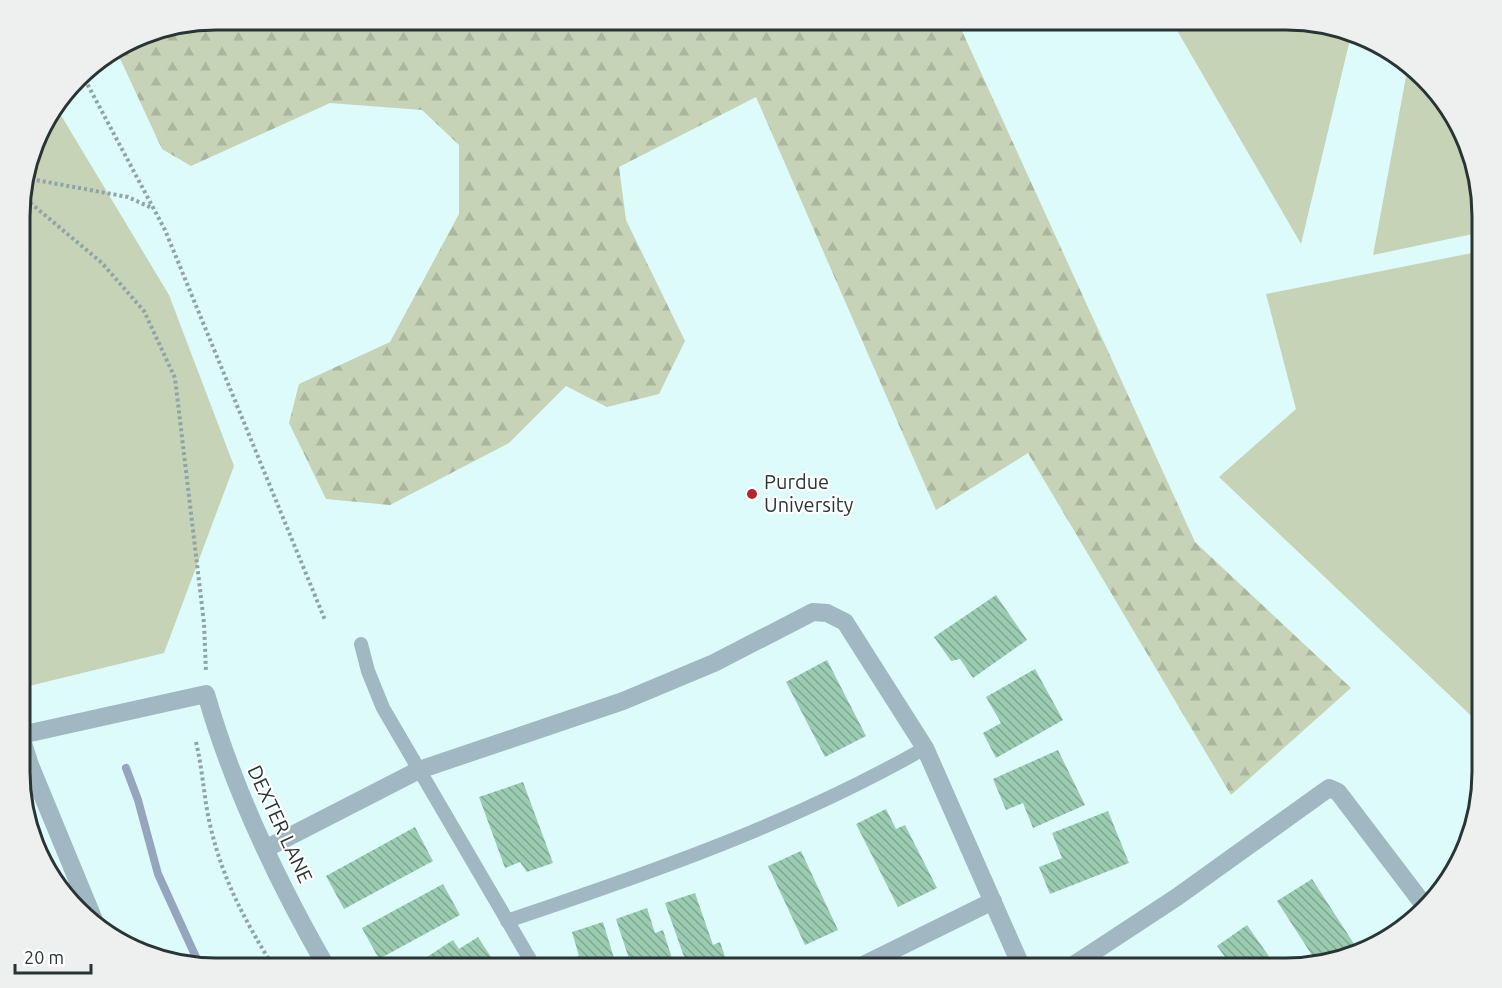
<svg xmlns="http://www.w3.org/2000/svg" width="1502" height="988" viewBox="0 0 1502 988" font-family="Ubuntu,sans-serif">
<defs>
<pattern id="forest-firs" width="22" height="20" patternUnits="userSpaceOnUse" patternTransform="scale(1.5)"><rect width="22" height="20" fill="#c6d3b6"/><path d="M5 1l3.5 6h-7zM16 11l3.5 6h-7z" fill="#aab69d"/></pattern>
<pattern id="building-back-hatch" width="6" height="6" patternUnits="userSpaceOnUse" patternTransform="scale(1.5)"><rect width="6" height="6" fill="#9bccb2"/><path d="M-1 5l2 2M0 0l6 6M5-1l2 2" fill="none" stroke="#7ea692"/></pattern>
</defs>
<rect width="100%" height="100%" fill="#ddfbfa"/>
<path fill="#c6d3b6" d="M1171,20h116l65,11 -51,213z
M1408,66l48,52 26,85v29l-109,23z
M56,107l113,188 65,171 -70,187 -143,35v-498l19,-61z
M1482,251v475l-263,-249 77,-68 -30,-115z"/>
<path fill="url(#forest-firs)" d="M216,20h741l238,522 156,146 -120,107 -203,-342 -92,57 -180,-413 -137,70 7,53 59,121 -26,53 -52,13 -41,-21 -57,57 -119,62 -64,-6 -37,-76 10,-39 91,-42 69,-128v-69l-37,-35 -92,-7 -139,63 -29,-17 -46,-99 25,-16z"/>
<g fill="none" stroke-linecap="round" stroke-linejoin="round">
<path stroke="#96a5be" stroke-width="8" d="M126,768l12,32 20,74 42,92"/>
</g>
<path fill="url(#building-back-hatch)" d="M996,595l31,45 -54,38 -13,-19 -9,2 -17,-24z
M827,660l39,76 -41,21 -39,-75z
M1035,669l28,51 -67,38 -13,-25 18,-10 -15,-26z
M1058,750l27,55 -52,23 -10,-25 -17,7 -13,-31z
M523,782l30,81 -26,9 -7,-10 -15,6 -26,-71z
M886,809l10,20 9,-4 32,63 -39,19 -42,-83z
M1108,811l21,52 -79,31 -11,-27 23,-9 -10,-25z
M415,827l18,34 -89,48 -18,-33z
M801,851l37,79 -33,15 -37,-79z
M1312,879l46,71 -41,13 -40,-62z
M443,884l17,31 -81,44 -17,-31z
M695,893l18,52 7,-3 9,26h-41l-23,-65z
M647,908l8,25 8,-3 12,38h-43l-16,-49z
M603,922l14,46h-42l-3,-10 7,-2 -7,-24z
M1247,925l30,43h-44l-16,-22z
M478,937l17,26 -8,5h-77l43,-28 6,9z"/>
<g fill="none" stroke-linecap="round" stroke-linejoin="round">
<path stroke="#8fa5a5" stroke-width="4" stroke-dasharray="3 3" stroke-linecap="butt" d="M82,74l83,156 160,390
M25,178l103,19 24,11
M21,195l81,68 42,48 31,67 29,245 2,49
M196,742c7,29 8,59 15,87 13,54 35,93 63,139"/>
<path stroke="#a1b7c2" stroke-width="14" d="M361,644l7,27 15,37 152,260
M507,921c143,-48 287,-98 418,-173"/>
<path stroke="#a1b7c2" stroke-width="18" d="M21,735l185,-41c28,97 71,187 121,274
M21,737l9,28 66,160
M265,849l154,-79 204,-69 91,-38 99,-51 14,1 18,9 80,126 97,220
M857,968l136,-67
M1069,968l108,-71 152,-109 9,4 86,113"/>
</g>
<circle fill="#b6252f" stroke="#fff" stroke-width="2" cx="752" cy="494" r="6"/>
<g text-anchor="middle" stroke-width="4.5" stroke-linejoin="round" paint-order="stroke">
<g font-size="20" fill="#293535" stroke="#fff" text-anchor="start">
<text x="764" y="489">Purdue<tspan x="764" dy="23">University</tspan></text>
</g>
<g font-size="20" fill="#293535" stroke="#fff">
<text transform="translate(280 824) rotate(65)" y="7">DEXTER LANE</text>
</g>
</g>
<path d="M0 0H1502V988H0ZM216 30H1286A186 186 0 0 1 1472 216V772A186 186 0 0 1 1286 958H216A186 186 0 0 1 30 772V216A186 186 0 0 1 216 30Z" fill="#eeefef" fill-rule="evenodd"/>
<path fill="none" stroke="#293535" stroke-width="3" d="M216 30H1286A186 186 0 0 1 1472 216V772A186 186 0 0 1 1286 958H216A186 186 0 0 1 30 772V216A186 186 0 0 1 216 30Z"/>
<path d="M15 964v9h76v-9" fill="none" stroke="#293535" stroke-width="3"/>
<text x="24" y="964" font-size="18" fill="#293535" stroke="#ffffff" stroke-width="4.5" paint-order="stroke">20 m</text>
</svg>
